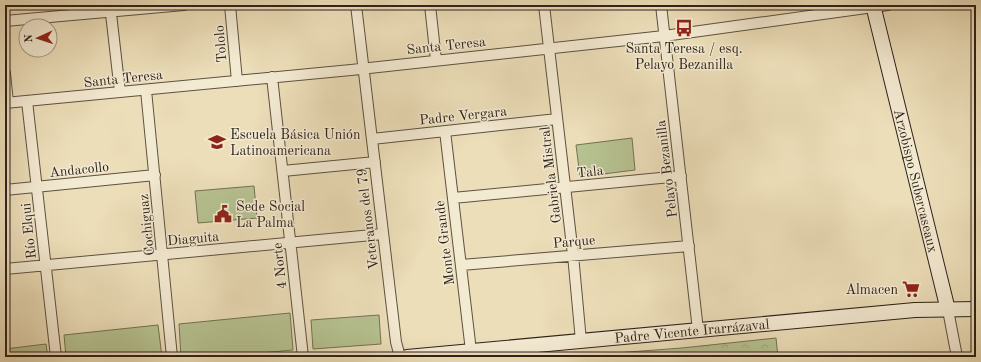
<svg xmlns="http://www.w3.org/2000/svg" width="981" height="362" viewBox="0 0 981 362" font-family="'Old Standard TT',serif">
<defs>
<pattern id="forest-crowns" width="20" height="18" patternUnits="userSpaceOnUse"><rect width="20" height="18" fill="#b6c291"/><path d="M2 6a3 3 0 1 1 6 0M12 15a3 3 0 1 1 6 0" fill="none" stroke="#9da67c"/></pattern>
</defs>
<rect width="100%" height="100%" fill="#ecdeb9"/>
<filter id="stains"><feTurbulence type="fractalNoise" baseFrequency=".005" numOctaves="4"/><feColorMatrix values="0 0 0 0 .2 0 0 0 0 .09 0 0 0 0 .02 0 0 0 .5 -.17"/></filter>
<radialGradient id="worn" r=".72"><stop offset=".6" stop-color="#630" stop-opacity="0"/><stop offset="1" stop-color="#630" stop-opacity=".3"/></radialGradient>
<path fill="#b6c291" stroke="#727256" d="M632,138l3,32 -55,7 -4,-32z
M254,186l3,32 -59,5 -3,-32z
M290,313l3,37 -77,7h-35l-2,-33z
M379,315l2,29 -68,5 -2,-29z
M158,325l4,32h-96l-2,-22z
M46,344l2,13h-43v-8z"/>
<path fill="url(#forest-crowns)" stroke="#727256" d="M776,338l2,19h-217l121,-9z"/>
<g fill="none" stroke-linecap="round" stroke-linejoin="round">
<g stroke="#5e5142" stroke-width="12">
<path id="street" d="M110,5l10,87
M230,5l7,76
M356,5l40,337 4,15
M430,5l6,55
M544,5l29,250 8,86
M661,5l37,325
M5,21l179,-16
M5,73l3,30
M272,77l31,280
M146,90l26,267
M27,101l29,256
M5,103l346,-33 313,-34 224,-31
M445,131l26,220
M372,139l185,-20
M283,171l92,-9
M5,190l150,-15
M453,198l228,-22
M461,265l228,-19
M5,269l378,-35
M948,310l9,47"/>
</g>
<g stroke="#2e221b" stroke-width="16">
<g id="secondary">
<path id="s1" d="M873,5l75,305"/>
<path id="s2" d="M407,357l508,-47 61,-1"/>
</g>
</g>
<use href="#street" stroke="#f3ead2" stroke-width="10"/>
<use href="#secondary" stroke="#f3ead2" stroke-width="14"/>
</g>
<defs>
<g id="bus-bare" transform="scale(1.38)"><path d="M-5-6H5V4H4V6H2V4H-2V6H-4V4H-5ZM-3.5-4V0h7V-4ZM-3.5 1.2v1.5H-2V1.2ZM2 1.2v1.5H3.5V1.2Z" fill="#8f2418" stroke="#f3ead2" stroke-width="2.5" paint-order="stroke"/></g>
<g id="school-bare" transform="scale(1.38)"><path d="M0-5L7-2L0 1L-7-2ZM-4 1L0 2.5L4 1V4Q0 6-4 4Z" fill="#8f2418" stroke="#f3ead2" stroke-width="2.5" paint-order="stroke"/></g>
<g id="civic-bare" transform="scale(1.38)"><path d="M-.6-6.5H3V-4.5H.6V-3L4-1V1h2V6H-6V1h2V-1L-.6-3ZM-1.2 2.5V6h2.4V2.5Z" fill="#8f2418" stroke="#f3ead2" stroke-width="2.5" paint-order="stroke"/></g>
<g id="supermarket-bare" transform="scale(1.38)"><path d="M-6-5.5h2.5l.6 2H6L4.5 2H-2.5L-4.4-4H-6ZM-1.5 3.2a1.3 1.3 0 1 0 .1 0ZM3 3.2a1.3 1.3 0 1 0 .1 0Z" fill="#8f2418" stroke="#f3ead2" stroke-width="2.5" paint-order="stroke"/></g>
</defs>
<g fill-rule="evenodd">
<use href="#bus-bare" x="684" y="28"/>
<use href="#school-bare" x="217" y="142"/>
<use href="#civic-bare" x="223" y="214"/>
<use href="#supermarket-bare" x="911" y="289"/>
</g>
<g text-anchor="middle" stroke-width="3" stroke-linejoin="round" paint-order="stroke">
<g font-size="14" fill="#2e221b" stroke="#f3ead2">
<text transform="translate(220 44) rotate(-95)" y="5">Tololo</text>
<text transform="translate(446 45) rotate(-6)" y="5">Santa Teresa</text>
<text transform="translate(123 78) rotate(-6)" y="5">Santa Teresa</text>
<text transform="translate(463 115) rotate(-6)" y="5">Padre Vergara</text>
<text transform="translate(79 169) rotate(-6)" y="5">Andacollo</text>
<text transform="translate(666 169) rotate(-97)" y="5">Pelayo Bezanilla</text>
<text transform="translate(590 171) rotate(-6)" y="5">Tala</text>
<text transform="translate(550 175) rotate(-97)" y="5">Gabriela Mistral</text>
<text dy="5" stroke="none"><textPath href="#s1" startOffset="181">Arzobispo Subercaseaux</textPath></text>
<text transform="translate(367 219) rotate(-97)" y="5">Veteranos del 79</text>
<text transform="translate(146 225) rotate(-96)" y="5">Cochiguaz</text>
<text transform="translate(28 231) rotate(-96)" y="5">Río Elqui</text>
<text transform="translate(193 238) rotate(-5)" y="5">Diaguita</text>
<text transform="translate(574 241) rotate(-5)" y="5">Parque</text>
<text transform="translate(444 243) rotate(-97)" y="5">Monte Grande</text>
<text transform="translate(279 266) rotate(-96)" y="5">4 Norte</text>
<text dy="5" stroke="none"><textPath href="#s2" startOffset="286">Padre Vicente Irarrázaval</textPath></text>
</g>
<g font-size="14" fill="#2e221b" stroke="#f3ead2" text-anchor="start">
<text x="684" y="53" text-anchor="middle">Santa Teresa / esq.<tspan x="684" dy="16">Pelayo Bezanilla</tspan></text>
<text x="230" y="139">Escuela Básica Unión<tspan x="230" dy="16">Latinoamericana</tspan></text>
<text x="236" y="211">Sede Social<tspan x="236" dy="16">La Palma</tspan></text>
<text x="898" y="294" text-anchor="end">Almacen</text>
</g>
</g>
<rect width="981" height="362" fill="none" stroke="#ecdeb9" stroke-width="20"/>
<rect x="6" y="6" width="969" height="350" fill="none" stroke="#2e221b" stroke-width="2"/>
<rect x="10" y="10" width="961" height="342" fill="none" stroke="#2e221b"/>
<g transform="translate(38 38) rotate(267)"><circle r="19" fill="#f3ead2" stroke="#a49a89"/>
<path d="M0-3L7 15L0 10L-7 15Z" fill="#8f2418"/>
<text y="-6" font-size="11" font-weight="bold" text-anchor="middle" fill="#2e221b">N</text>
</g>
<rect width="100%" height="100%" filter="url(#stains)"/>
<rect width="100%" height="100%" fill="url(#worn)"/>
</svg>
